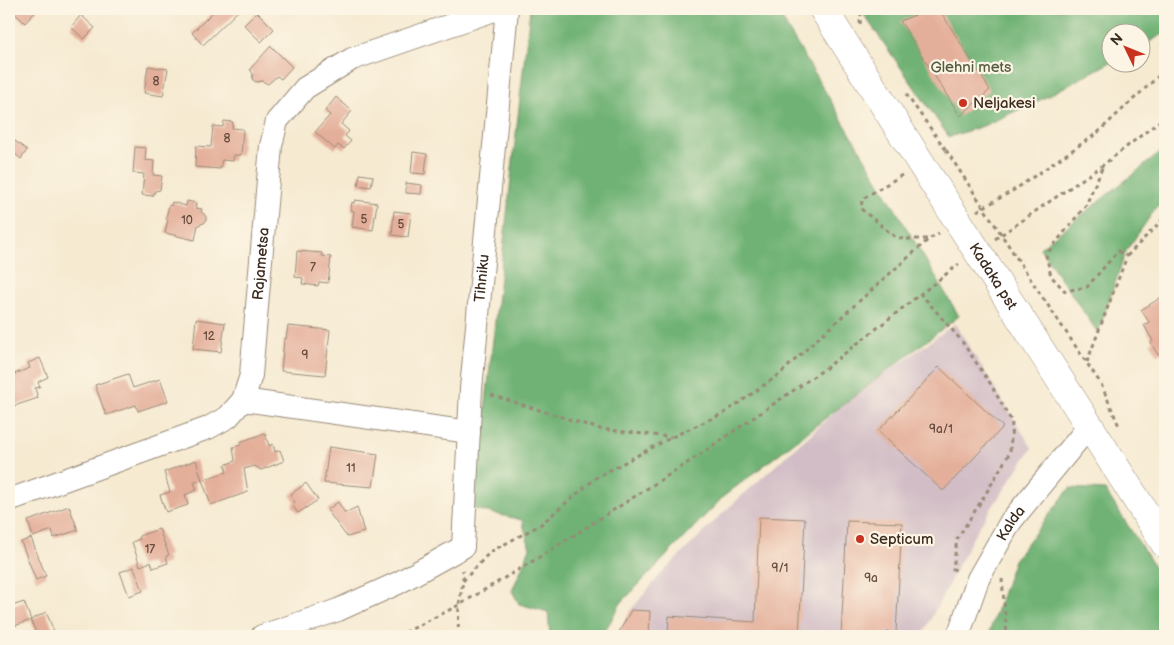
<svg xmlns="http://www.w3.org/2000/svg" width="1174" height="645" viewBox="0 0 1174 645" font-family="'Balsamiq Sans',sans-serif">
<rect width="100%" height="100%" fill="#fcf5e5"/>
<filter id="ink" filterUnits="userSpaceOnUse"><feTurbulence type="fractalNoise" baseFrequency=".02" numOctaves="2"/><feDisplacementMap in="SourceGraphic" scale="10" xChannelSelector="R" yChannelSelector="G"/><feConvolveMatrix kernelMatrix="1 2 1 2 8 2 1 2 1" color-interpolation-filters="sRGB"/></filter>
<filter id="wash" filterUnits="userSpaceOnUse"><feTurbulence type="fractalNoise" baseFrequency=".0096" numOctaves="4" result="noise"/><feDisplacementMap in="SourceGraphic" scale="20" xChannelSelector="R" yChannelSelector="G"/><feGaussianBlur stdDeviation="1.12" result="paint"/><feColorMatrix in="noise" values="0 0 0 0 0 0 0 0 0 0 0 0 0 0 0 0 0 1.4 0 .05"/><feComposite in="paint" operator="in"/></filter>
<g filter="url(#wash)">
<rect width="100%" height="100%" fill="#f6ead1"/>
<path fill="#d2bdc6" d="M955,324l77,124 -57,85 -53,103h-305l14,-26 28,-34 66,-65 127,-114z"/>
<path fill="#6fb275" stroke="#556e4a" d="M530,9h246l183,307 -235,180 -103,107 -19,33h-52l-2,-24 -29,-8 -7,-13 18,-43 -8,-28 -48,-11z
M860,9h305v24l-23,13v-14h-30l-1,30 -71,38 -57,26 -34,11z
M1165,149v53l-9,6 -30,43 -28,82 -58,-85z
M1070,488l35,2 60,93v53h-177l26,-76z"/>
<g id="blocks">
<path fill="#e4af9a" d="M10,9h28l-13,14z
M216,9h24l-37,36 -11,-12z
M930,9h9l51,81 -30,26 -60,-95z
M257,12l17,17 -13,13 -17,-17z
M81,15l14,13 -11,11 -13,-12z
M271,46l21,21 -11,12 -4,-3 -9,8 -6,-3 -6,1 -4,-3 1,-5 -3,-5z
M148,66l20,3 -5,27 -19,-3z
M336,97l16,14 -11,13 8,7 -4,5 6,5 -7,8 -6,-4 -3,4 -20,-17 15,-17 -5,-4z
M224,121l9,1 -1,6 11,1 -2,26h-7l-1,6 -11,-1 -2,9 -25,-2 1,-21 15,1 2,-21 10,1z
M11,138l16,12 -6,9 -12,-10v-8z
M135,147l11,1 -1,12 9,1 -1,14 9,1 -2,14 -5,1 -2,5 -11,-1 2,-21 -11,-1z
M413,152l14,2 -2,20 -14,-1z
M360,174l13,2 -2,11 -13,-2z
M406,183l16,2 -1,9 -15,-1z
M355,200l22,3 -4,27 -21,-3 2,-16 -3,-1 1,-8 2,1z
M187,201l9,2 -1,5 7,1 -1,3 3,2 2,3v4l-2,2 -6,2 -3,15 -30,-7 3,-14 -2,-1 3,-13 2,1 1,-4 14,4z
M394,211l17,2 -3,24 -16,-2z
M9,247l6,3 -6,10z
M297,251l25,2v3l9,1 -3,26 -9,-1 -1,4 -16,-2 1,-6 -8,-1z
M1165,295v56l-7,4 -7,-12 2,-2 -9,-16 5,-3 -8,-12z
M196,319l29,4 -4,29 -28,-3z
M288,326l42,4 -5,45 -44,-4 3,-32h2z
M40,358l8,19 -10,5 2,5 -5,1 3,10 -24,8 -5,-15v-15l21,-8 -2,-5z
M939,367l64,60 -60,64 -65,-60z
M128,374l5,14 27,-9 8,22 -30,10 -2,-6 -30,10 -11,-30z
M265,433l4,13 4,-2 2,8 5,-2 4,11 -23,9 -6,-4 -11,3 4,23 -37,13 -9,-25 25,-8 -2,-7 10,-4 -2,-14 8,-2 -1,-3z
M329,447l49,7 -5,33 -49,-4z
M196,460l6,20 -8,2 3,8 -12,5 3,10 -22,7 -6,-17 10,-3 -6,-20z
M306,483l12,17 -20,13 -6,-8 3,-3 -5,-7z
M338,502l7,11 12,-6 7,25 -17,5 -20,-27z
M69,506l9,24 -24,8 -2,-8 -19,7 -5,-16z
M759,517l46,2 -6,117h-131l1,-20 86,6z
M847,521l55,2 -6,110 -9,-1v4h-46z
M159,529l10,26 -3,1 2,7 -15,5 -2,-6 -11,4 -8,-24 8,-3 -1,-3z
M31,538l15,38 -10,4 -15,-38z
M134,567l9,24 -14,5 -9,-24z
M24,602l7,18 -22,8v-21z
M631,610l19,1 -1,25h-32z
M46,612l10,24h-19l-6,-16z"/>
</g>
</g>
<g filter="url(#ink)">
<use href="#blocks" fill-opacity="0" stroke="#988a78" stroke-width="1"/>
<g fill="none" stroke-linecap="round" stroke-linejoin="round">
<g stroke="#988a78" stroke-width="24">
<g id="minor">
<path d="M243,400l226,32"/>
<path id="s1" d="M9,500l199,-72 20,-11 15,-17 8,-25 20,-229 6,-25 28,-33 47,-29 145,-50"/>
<path id="s2" d="M262,636l76,-26 60,-27 65,-36 8,-158 36,-380"/>
<path id="s3" d="M958,636l20,-57 33,-58 79,-96"/>
</g>
</g>
<g stroke="#988a78" stroke-width="29">
<path id="secondary" d="M823,9l99,156
M1019,316l146,228"/>
</g>
<path stroke="#988a78" stroke-width="3" stroke-dasharray="4 4" stroke-linecap="butt" d="M860,24l1,-10 4,-5
M906,94l40,56
M902,175l-35,21 -5,5 -1,8 33,27 9,3h26
M977,211l37,-21 82,-56 69,-64
M995,239l108,-74 62,-48
M1127,256l38,-39
M920,293l41,47 29,43 22,39 -2,30 -25,43 -28,44 -4,30 6,2
M1043,298l58,86 18,42
M1087,362l40,-106 -9,-5 -31,36 -22,4 -14,-15 -5,-21 40,-50 17,-39
M491,395l109,34 71,8
M1002,579l5,57
M463,581l27,-29 50,-27 57,-48 75,-40 54,-25 54,-38 35,-33 71,-64 43,-38 10,-6
M398,636l61,-31 79,-47 151,-96 137,-94 133,-104
M458,636l1,-31 4,-24v-11"/>
<use href="#minor" stroke="#fff" stroke-width="22"/>
<use href="#secondary" stroke="#fff" stroke-width="28"/>
<g stroke="#988a78" stroke-width="29" stroke-linecap="butt">
<g id="secondary-bridge">
<path id="s4" d="M922,165l97,151"/>
</g>
</g>
<path stroke="#988a78" stroke-width="3" stroke-dasharray="4 4" stroke-linecap="butt" d="M946,150l97,148"/>
<use href="#secondary-bridge" stroke="#fff" stroke-width="28"/>
</g>
</g>
<g fill="#c8321e" stroke="#fcf5e5" stroke-width="2">
<circle cx="963" cy="103" r="5"/>
<circle cx="860" cy="539" r="5"/>
</g>
<g text-anchor="middle" stroke-width="4.5" stroke-linejoin="round" paint-order="stroke">
<g font-size="12" fill="#654b3d">
<text x="156" y="85">8</text>
<text x="227" y="142">8</text>
<text x="364" y="223">5</text>
<text x="187" y="224">10</text>
<text x="401" y="228">5</text>
<text x="313" y="271">7</text>
<text x="209" y="340">12</text>
<text x="305" y="359">9</text>
<text x="941" y="433">9a/1</text>
<text x="351" y="472">11</text>
<text x="150" y="553">17</text>
<text x="780" y="572">9/1</text>
<text x="871" y="582">9a</text>
</g>
<g font-size="15" fill="#535c3e" stroke="#fcf5e5">
<text x="971" y="72">Glehni mets</text>
</g>
<g font-size="15" fill="#3b2a1e" stroke="#fcf5e5" text-anchor="start">
<text x="973" y="108">Neljakesi</text>
<text x="870" y="544">Septicum</text>
</g>
<g font-size="15" fill="#3b2a1e" stroke="#fcf5e5">
<text dy="5" stroke="none"><textPath href="#s1" startOffset="395">Rajametsa</textPath></text>
<text dy="5" stroke="none"><textPath href="#s4" startOffset="132">Kadaka pst</textPath></text>
<text dy="5" stroke="none"><textPath href="#s2" startOffset="490">Tihniku</textPath></text>
<text dy="5" stroke="none"><textPath href="#s3" startOffset="125">Kalda</textPath></text>
</g>
</g>
<rect width="1174" height="645" fill="none" stroke="#fcf5e5" stroke-width="30"/>
<g transform="translate(1126 48) rotate(313)"><circle r="24" fill="#fcf5e5" stroke="#afa495"/>
<path d="M0-4L9 19L0 12L-9 19Z" fill="#c8321e"/>
<text y="-8" font-size="14" font-weight="bold" text-anchor="middle" fill="#3b2a1e">N</text>
</g>
</svg>
